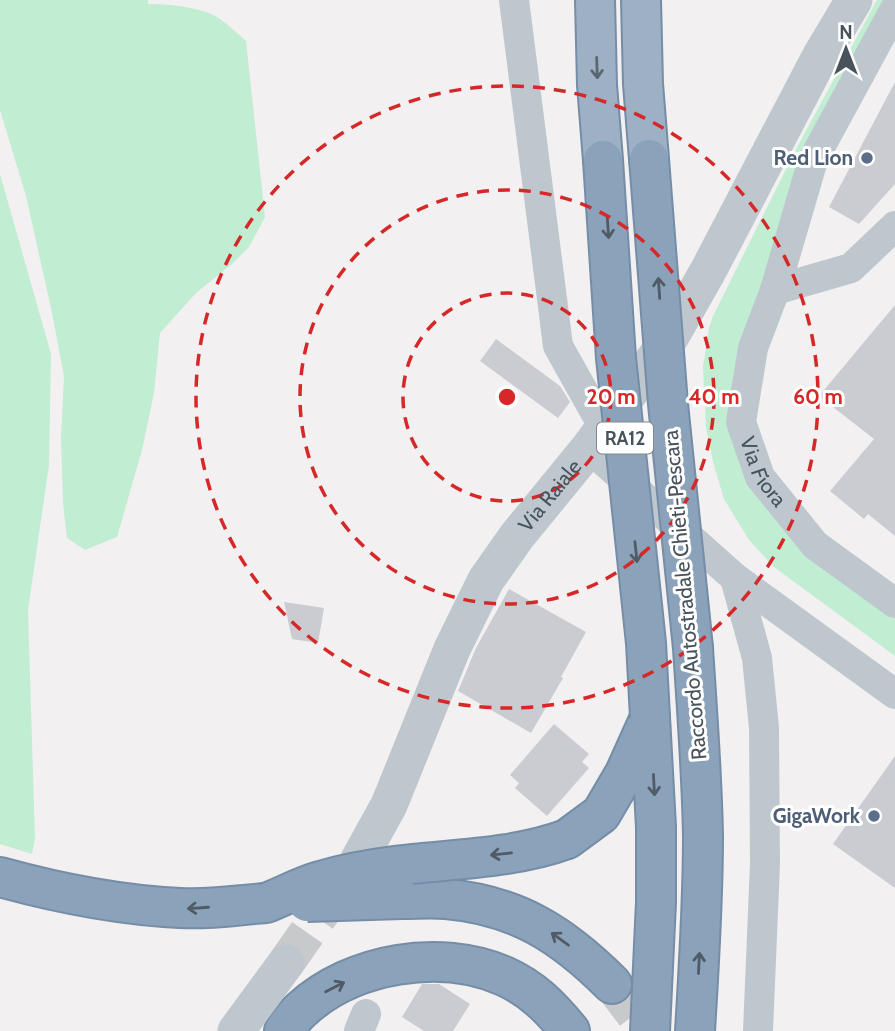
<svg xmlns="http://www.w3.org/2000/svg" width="895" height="1031" viewBox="0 0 895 1031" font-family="Cabin,sans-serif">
<rect width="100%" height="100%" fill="#f2f0f0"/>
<path fill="#c1edd2" d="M0,0h148v4c20,0 56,3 72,15 9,6 18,15 26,22l19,176 -16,30 -17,17 -36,29 -36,40 -6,60 -12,57 -25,87 -32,13 -18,-12 -4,-35 -2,-65 3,-62 -13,-68 -25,-112 -26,-86z
M877,0h13l-147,342 4,137 148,136v41l-121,-89 -25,-27 -25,-41 -11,-37 -7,-35 -3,-60 6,-39 4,-12 83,-167z
M0,174l51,180 -2,111 -21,145 7,229 -3,15 -32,-10z"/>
<path fill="#caccd2" d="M895,82v102l-36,40 -30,-17z
M895,305v231l-27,-22 -4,5 -34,-28 44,-52 -55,-43z
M496,339l64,47 10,16 -12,16 -78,-57z
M509,589l77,43 -25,45 2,1 -32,55 -73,-42 18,-43z
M284,602l40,6 -6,35 -26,-4z
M554,724l35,30 -7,8 7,6 -42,48 -32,-28 4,-5 -9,-8z
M895,756v132l-62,-44z
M422,984h17l31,20 -17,27h-29l-22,-14z"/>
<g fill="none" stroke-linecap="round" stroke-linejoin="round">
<path stroke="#c8c9cb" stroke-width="37" stroke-dasharray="37 18" stroke-linecap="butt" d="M286,963l59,-84"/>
<path stroke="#c8c9cb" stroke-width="38" stroke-dasharray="38 19" stroke-linecap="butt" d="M612,984l36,47"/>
<g stroke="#768da7" stroke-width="42">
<path id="trunk" d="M595,0l2,85 6,75
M641,0l2,84 6,75"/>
</g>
<g stroke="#768da7" stroke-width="42">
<path id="motorway" d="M693,648c4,63 9,126 10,189 0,65 -4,129 -8,194
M567,839l34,-25 24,-41 23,-51
M0,877c58,16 119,28 180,31 28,2 58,-3 86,-5
M402,899c15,0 30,-1 44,0 71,6 117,36 166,85
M284,1031c5,-7 10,-15 17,-21 51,-47 139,-62 203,-34 29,13 46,31 66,55
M650,1031l6,-129v-75l-6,-110"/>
</g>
<g stroke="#bfc7ce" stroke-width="30">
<path d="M514,0l44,346 46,82"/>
<path id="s1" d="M895,9l-82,151 -38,130 -22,58 -12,74 19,55 55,68 80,58"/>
<path d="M775,290l76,-22 44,-42"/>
<path d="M589,448l146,130 160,116"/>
<path d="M735,578l22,80 7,70 1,136 -7,167"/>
<path d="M359,1031l7,-17"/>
</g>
<g stroke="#bfc7ce" stroke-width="37">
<path id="s2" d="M358,861l31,-56 63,-156 34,-69 31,-44 72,-88 82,-112 37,-65 112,-214 34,-57"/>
<path d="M236,1031l50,-68"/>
</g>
<use href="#trunk" stroke="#9eb0c4" stroke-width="38"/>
<use href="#motorway" stroke="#8ba2bb" stroke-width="38"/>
<g stroke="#768da7" stroke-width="42" stroke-linecap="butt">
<path id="motorway-bridge" d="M649,159l19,245 25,244
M603,160l13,198 30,285 4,74
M307,902l95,-3
M266,903c18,-7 36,-17 54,-22 23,-7 50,-12 74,-15 56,-7 119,-7 173,-27"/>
</g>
<use href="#motorway-bridge" stroke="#8ba2bb" stroke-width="38"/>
</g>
<defs><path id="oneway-shaft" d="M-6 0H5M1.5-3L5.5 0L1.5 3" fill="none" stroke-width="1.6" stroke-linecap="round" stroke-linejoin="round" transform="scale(1.75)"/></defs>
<use stroke="#5a6671" href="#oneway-shaft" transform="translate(597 68) rotate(88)"/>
<g stroke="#505b66">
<use href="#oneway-shaft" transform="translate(608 228) rotate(86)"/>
<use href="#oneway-shaft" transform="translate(659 288) rotate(-94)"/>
<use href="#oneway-shaft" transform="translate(636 552) rotate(84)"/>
<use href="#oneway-shaft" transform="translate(654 785) rotate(87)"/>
<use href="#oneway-shaft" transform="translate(501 854) rotate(174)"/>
<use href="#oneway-shaft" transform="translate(198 908) rotate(176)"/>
<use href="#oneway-shaft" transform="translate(560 939) rotate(-144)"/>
<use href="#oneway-shaft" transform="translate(699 963) rotate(-87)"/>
<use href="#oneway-shaft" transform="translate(335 987) rotate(-27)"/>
</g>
<g fill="none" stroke="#d62828" stroke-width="3.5" stroke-dasharray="12 9">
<circle cx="507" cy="397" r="104"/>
<circle cx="507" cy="397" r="207"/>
<circle cx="507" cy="397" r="311"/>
</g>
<g fill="#5c6f8a" stroke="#fff" stroke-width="2.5">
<circle cx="867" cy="158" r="7"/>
<circle cx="874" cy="816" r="7"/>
</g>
<g text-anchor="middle" stroke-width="6" stroke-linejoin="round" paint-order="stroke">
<rect fill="#fff" stroke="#80878d" stroke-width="2" x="597" y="422.5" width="56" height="31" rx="5"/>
<g font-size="19" font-weight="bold" fill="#49535c">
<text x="625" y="445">RA12</text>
</g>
<g font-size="21" font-weight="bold" fill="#4e5e75" stroke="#fff" text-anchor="end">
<text x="853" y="165">Red Lion</text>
<text x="860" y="823">GigaWork</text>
</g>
<g font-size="21" fill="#49535c" stroke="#fff">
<text dy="7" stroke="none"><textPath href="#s1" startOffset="499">Via Fiora</textPath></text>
<text dy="7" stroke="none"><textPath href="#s2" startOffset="415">Via Raiale</textPath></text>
<text transform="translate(685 595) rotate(-95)" y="7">Raccordo Autostradale Chieti-Pescara</text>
</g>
</g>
<circle cx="507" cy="397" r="10" fill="#d62828" stroke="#fff" stroke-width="3.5"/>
<g font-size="21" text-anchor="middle" font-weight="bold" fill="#d62828" stroke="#fff" stroke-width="6" stroke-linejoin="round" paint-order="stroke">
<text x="611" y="404">20 m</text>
<text x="714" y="404">40 m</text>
<text x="818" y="404">60 m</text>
</g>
<g transform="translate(846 49)" stroke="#ffffff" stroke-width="5" paint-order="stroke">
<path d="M0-5L12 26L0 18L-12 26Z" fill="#49535c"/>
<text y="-10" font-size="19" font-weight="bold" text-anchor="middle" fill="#49535c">N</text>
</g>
</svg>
